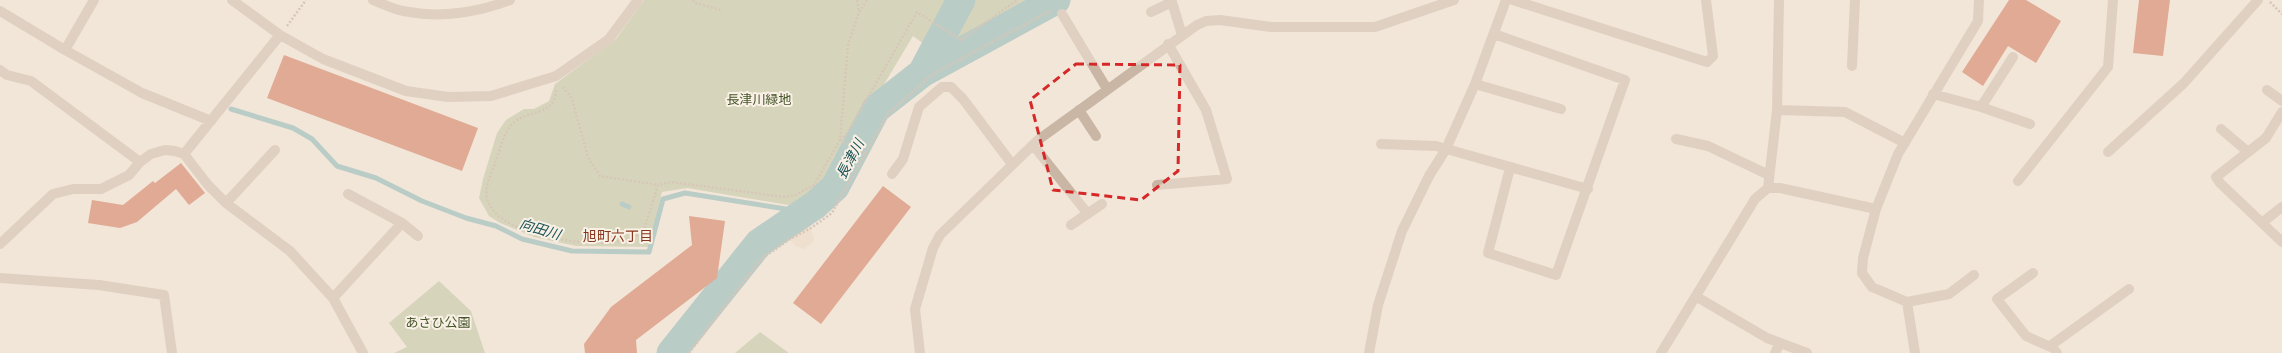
<svg xmlns="http://www.w3.org/2000/svg" width="2282" height="353" viewBox="0 0 2282 353" font-family="Manrope,'Noto Sans JP',sans-serif">
<rect width="100%" height="100%" fill="#f2e6d9"/>
<path fill="#b4c199" d="M644,0h407l-107,59 -31,-23 -94,157 -18,10 -13,2 -101,-17 -25,4 -13,55 -73,-1 -42,-9 -34,-14 -11,-7 -10,-18 4,-19 14,-46 9,-13 18,-11h10l15,-8 6,-17 61,-45z
M439,281l32,30 14,42h-91l13,-6 -18,-24z
M760,332l29,21h-54z"/>
<path fill="#ebd8c0" d="M809,224l5,15 -2,4 -8,6 -9,-3 -7,-10z"/>
<g fill="none" stroke-linecap="round" stroke-linejoin="round">
<path stroke="#77adb0" stroke-width="5" d="M231,109l62,19 19,11 25,27 39,12 46,23 44,17 30,8 26,13 50,12 77,1 14,-53 22,-6 120,19
M622,204l7,3"/>
<path stroke="#77adb0" stroke-width="29" d="M922,73l39,-73
M671,353l88,-110 56,-38 20,-18 41,-78 46,-36 134,-73"/>
</g>
<path fill="#ca6240" d="M2009,0h17l35,21 -25,42 -28,-17 -25,40 -21,-14z
M2139,0h31l-7,56 -30,-3z
M284,55l194,73 -16,43 -195,-73z
M181,163l24,30 -16,12 -13,-16 -39,33 -17,6 -32,-5 4,-23 31,5 30,-24 2,2z
M883,186l28,21 -90,117 -28,-21z
M689,216l36,5 -8,57 -81,62 1,13h-52l-1,-9 27,-37 81,-62z"/>
<g fill="none" stroke-linecap="round" stroke-linejoin="round">
<path stroke="#b6a08f" stroke-width="2.5" stroke-dasharray="2 2" stroke-linecap="butt" d="M693,0l2,3 26,7
M857,0l2,11
M2270,2l12,12
M287,26l19,-26
M563,87l9,12 16,58 12,19 58,9
M556,90c-1,27 -29,19 -44,34 -9,10 -12,26 -17,39 -3,10 -11,24 -8,35 7,28 49,35 73,41 19,4 41,5 61,2 7,-1 15,-5 22,-8l15,-48 13,-3 114,15 10,-2 19,-10 26,-45 8,-95 11,-33 8,-12
M840,140l6,-5 71,-123 44,28 56,-40
M840,140l25,14
M689,353l71,-93 30,-21 21,-11 21,-15 55,-98 46,-41 117,-63"/>
<path stroke="#cab6a5" stroke-width="10" d="M232,0l48,35 43,24 83,32 42,6 43,-1 65,-20 53,-37 29,-39
M373,0c12,5 23,11 36,12 32,6 71,0 101,-12
M1513,0l194,62 6,-6 -7,-56
M0,11l65,39 77,43 69,28
M1151,12l21,-10 10,33
M1062,14l45,75
M1494,34l131,46 -69,195 -68,-22 22,-85
M65,50l29,-50
M1852,66l3,-66
M0,70l7,5 24,6 109,81
M1475,84l86,25
M2267,90l15,11
M1933,94l48,13 49,17
M1981,107l32,-50
M1079,110l17,26
M1777,110l68,2 60,31
M2282,112l-16,26 -50,39 4,6 62,59
M2221,129l27,23
M1676,139l32,7 61,29
M1381,144l55,2 152,43
M1033,145l55,69
M2108,152l76,-69 74,-83
M184,154l96,-119
M892,174l11,-15 16,-52 23,-20h9l12,12 49,65
M2018,181l90,-114 5,-67
M1157,185l70,-6 -21,-69 -38,-66
M1768,188l9,-78 2,-110
M226,203l49,-53
M2263,222l19,-15
M402,223l16,13
M1071,225l31,-21
M0,244l53,-50 20,-5h28l28,-14 11,-13 11,-8 14,-4 10,1 9,3 24,31 18,18 64,48 43,47 30,55
M2033,273l-36,26 29,37 27,12 4,5
M0,278l99,7 65,10 8,58
M1697,297l70,41 40,15
M333,298l69,-75 -54,-29
M1907,302l42,-8 25,-19
M2050,346l79,-57
M920,353l-5,-44 18,-61 7,-13 98,-95 159,-115 9,-4 14,-1 51,7h104l79,-27
M1369,353l9,-48 24,-74 27,-55 17,-27 29,-65 31,-84
M1661,353l94,-154 13,-11h12l96,21
M1775,353l5,-10
M1915,353l-8,-51 -35,-15 -10,-14 1,-15 13,-49 22,-55 80,-133 1,-21"/>
</g>
<path d="M0 0H2282V353H0ZM1076,64l104,1 -2,106 -37,29 -88,-10 -23,-90z" fill="#f2e6d9" fill-opacity=".55" fill-rule="evenodd"/>
<path fill="none" stroke="#d62828" stroke-width="3" stroke-dasharray="8 5" stroke-linejoin="round" d="M1076,64l104,1 -2,106 -37,29 -88,-10 -23,-90z"/>
<g text-anchor="middle" stroke-width="4" stroke-linejoin="round" paint-order="stroke">
<g font-size="13" fill="#45552a" stroke="#faf1e6">
<text x="759" y="104">長津川緑地</text>
<text x="438" y="327">あさひ公園</text>
</g>
<g font-size="14" font-style="italic" fill="#1b5458" stroke="#faf1e6">
<text transform="translate(850 159) rotate(-62)" y="5">長津川</text>
<text transform="translate(540 229) rotate(17)" y="5">向田川</text>
</g>
<g font-size="14" fill="#87371d" stroke="#faf1e6">
<text x="618" y="241">旭町六丁目</text>
</g>
</g>
</svg>
